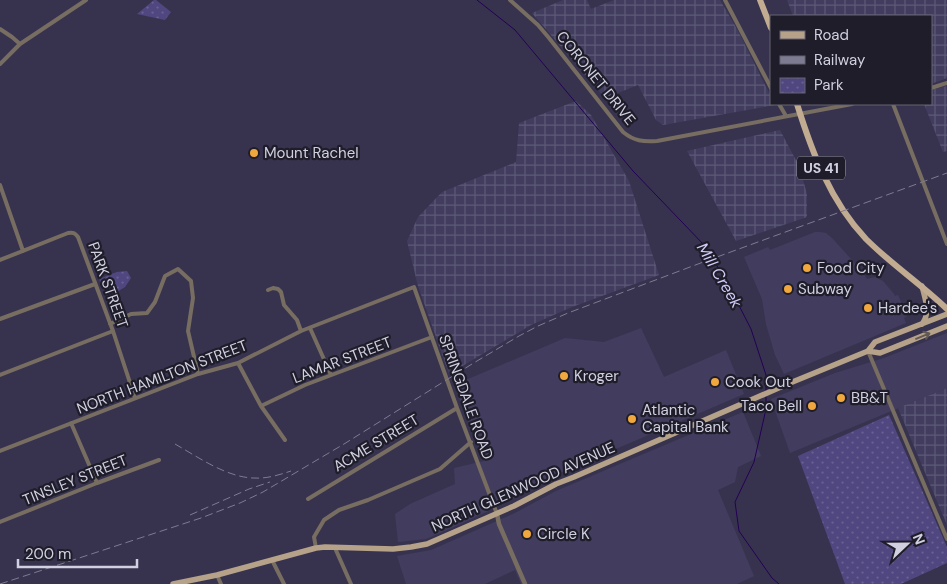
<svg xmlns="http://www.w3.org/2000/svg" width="947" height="584" viewBox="0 0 947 584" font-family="'DM Sans',sans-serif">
<defs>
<pattern id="industrial-grid" width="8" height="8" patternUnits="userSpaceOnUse" patternTransform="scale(1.25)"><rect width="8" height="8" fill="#423d5e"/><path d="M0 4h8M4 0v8" fill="none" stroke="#5c5875"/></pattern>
<pattern id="park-dots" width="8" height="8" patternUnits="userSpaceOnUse" patternTransform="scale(1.25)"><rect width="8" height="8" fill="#514780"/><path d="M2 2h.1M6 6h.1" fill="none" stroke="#696092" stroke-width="1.8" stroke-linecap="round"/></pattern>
</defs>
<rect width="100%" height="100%" fill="#37334f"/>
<path fill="#423d5e" d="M815,232h5l6,1 6,5 30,33 5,8 8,-2 8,4 11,13 1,2 3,-1 9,21 -3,2 2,5 -122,51 -9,-19 -9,-31 -4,-25 -18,-42 24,-10 2,3z
M641,328l23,49 62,-27 18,44 -205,88 -32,20 -46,22 -35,15 -28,3 -3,-28 15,-10 45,-20 -1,-16 30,-7 -30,-76 111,-47 39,4z
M947,333v55l-157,65 -19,-54 64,-26 49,-15z
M743,412l18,44 -23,11 -3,15 -17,8 36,86 -17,8h-216l-6,-14 -30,14h-79l-9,-28 34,-6 16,-7 68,-30 41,-22z"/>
<path fill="url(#industrial-grid)" d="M563,0h24l4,9 23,-9h106l17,29 34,68v7h3l1,1 -112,20 -7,-5 -18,-35 -33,13 -73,-85z
M787,0h160v78l-16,6v-68h-138z
M947,86v65l-4,1 -19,-48h7v-14z
M576,101l15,14 38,66 30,94 -87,32 -41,18 -82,49 -31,-88 -11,-45 11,-24 24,-25 74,-30 3,-39z
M780,130l19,36 8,28v23l-71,24 -49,-90z
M947,388v137l-49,-117z"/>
<path fill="url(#park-dots)" d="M154,0h2l15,12 -6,8 -28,-6z
M127,271l4,7 -6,9 -18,11 -8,-19 18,-7z
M889,415l58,132v16l-46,21h-56l-47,-128z"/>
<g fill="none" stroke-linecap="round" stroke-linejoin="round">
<path stroke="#230155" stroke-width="1" d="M477,0l38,30 118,141 72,75 23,38 23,45 15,46v15
M766,397v12l-12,53 -19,40 4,29 33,47 7,6"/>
<path stroke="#776d61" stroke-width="4" d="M510,0l28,25 11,13 74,94c11,9 20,10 34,9l195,-37
M725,0l46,88
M0,29l12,8 8,7
M0,64l20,-20 66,-44
M931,88l16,-5
M779,104l7,12
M893,104l54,140
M0,185l23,66
M0,260l68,-27c5,-1 7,0 10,4l35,94 22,67
M268,290l5,-2 5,1 3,3 3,13 13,15 4,11
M0,319l95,-35
M110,324l21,-10 16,-1 8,-11 10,-26 13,-7 13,12 2,17 -5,33 10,43
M310,328l21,47
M868,351l79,188
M238,363l23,43 24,34
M0,375l113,-44
M261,406l44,-21 127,-48
M71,423l26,60
M0,451l198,-77 40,-11 63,-32 113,-44 43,121 40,106
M308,499l149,-91
M0,522l97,-39 62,-23
M316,548l-2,-11 10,-17 15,-10 29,-10 72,-31 31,-27
M335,548l16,36
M272,560l12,24
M217,575l4,9"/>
<path stroke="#776d61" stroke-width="4.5" d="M497,514l2,10 26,60"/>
<path stroke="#b6a289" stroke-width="5.5" d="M922,324c9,-11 3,-25 0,-38
M868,351l12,2 67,-27
M173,584l44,-9 99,-27 9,-1 68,2 18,-2 16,-3 87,-38 42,-22 18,-7 216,-94 78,-32 7,-9 72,-28"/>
<path stroke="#c2ac91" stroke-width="6" d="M760,0l11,28
M797,104c15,48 33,97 69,135 25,25 55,45 81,70"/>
<path stroke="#7d7b92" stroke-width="1" stroke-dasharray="8 4" stroke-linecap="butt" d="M175,444c23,13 51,33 78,34 13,1 26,-3 38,-7
M190,515l59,-26 21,-7
M0,584l201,-66 39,-15 23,-11 81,-48 128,-80 47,-28 19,-10 30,-13 138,-52 241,-88"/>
</g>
<defs><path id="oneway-shaft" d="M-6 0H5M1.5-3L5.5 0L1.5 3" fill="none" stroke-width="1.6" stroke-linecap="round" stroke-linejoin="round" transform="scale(1.25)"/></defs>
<use stroke="#625954" href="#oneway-shaft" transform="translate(923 336) rotate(-22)"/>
<g fill="#f0a73e" stroke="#1e1d29" stroke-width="2">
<circle cx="254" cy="153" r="5"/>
<circle cx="807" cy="268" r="5"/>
<circle cx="788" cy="289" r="5"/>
<circle cx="868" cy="308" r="5"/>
<circle cx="564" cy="376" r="5"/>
<circle cx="715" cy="382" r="5"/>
<circle cx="841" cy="398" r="5"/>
<circle cx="812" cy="406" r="5"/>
<circle cx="632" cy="419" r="5"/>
<circle cx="527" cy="534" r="5"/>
</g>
<g text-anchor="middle" stroke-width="4.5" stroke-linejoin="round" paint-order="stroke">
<rect fill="#1e1d29" stroke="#9b9aaa" stroke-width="1" x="797" y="156.5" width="48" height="23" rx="4"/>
<g font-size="14" font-weight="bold" fill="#d1d0e1">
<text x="821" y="173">US 41</text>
</g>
<g font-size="15" fill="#d1d0e1" stroke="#1e1d29">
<text transform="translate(596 78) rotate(51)" y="5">CORONET DRIVE</text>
<text transform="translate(108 285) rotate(70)" y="5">PARK STREET</text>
<text transform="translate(342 360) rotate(-21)" y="5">LAMAR STREET</text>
<text transform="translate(162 377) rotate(-21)" y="5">NORTH HAMILTON STREET</text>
<text transform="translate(466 397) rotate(70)" y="5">SPRINGDALE ROAD</text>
<text transform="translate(376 443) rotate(-31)" y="5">ACME STREET</text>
<text transform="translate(75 480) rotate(-22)" y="5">TINSLEY STREET</text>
<text transform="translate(523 487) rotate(-24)" y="5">NORTH GLENWOOD AVENUE</text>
</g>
<g font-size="15" fill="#d1d0e1" stroke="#1e1d29" text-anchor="start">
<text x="264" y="158">Mount Rachel</text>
<text x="817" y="273">Food City</text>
<text x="798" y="294">Subway</text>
<text x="878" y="313">Hardee's</text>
<text x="574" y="381">Kroger</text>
<text x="725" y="387">Cook Out</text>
<text x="851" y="403">BB&amp;T</text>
<text x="802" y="411" text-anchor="end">Taco Bell</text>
<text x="642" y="415">Atlantic<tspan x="642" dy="17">Capital Bank</tspan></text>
<text x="537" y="539">Circle K</text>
</g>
<g font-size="16" font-style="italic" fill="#d1ccfa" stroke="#1e1d29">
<text transform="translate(720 275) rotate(59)" y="6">Mill Creek</text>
</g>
</g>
<rect x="770" y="15" width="162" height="90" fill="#1e1d29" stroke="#666573"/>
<rect x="780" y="31" width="25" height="8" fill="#b6a289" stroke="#666573"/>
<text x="814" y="40" font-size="15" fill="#d1d0e1">Road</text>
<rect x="780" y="56" width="25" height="8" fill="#7d7b92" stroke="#666573"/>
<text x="814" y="65" font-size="15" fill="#d1d0e1">Railway</text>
<rect x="780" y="78" width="25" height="15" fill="url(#park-dots)" stroke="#666573"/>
<text x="814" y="90" font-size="15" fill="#d1d0e1">Park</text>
<g transform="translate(907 544) rotate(68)" stroke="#1e1d29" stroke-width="4" paint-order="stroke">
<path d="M0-4L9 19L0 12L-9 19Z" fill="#d1d0e1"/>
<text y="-8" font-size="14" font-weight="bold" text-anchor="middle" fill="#d1d0e1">N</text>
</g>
<path d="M18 559v8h119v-8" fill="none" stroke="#d1d0e1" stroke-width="2.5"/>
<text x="25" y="559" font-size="15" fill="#d1d0e1" stroke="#1e1d29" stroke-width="4" paint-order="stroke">200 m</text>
</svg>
